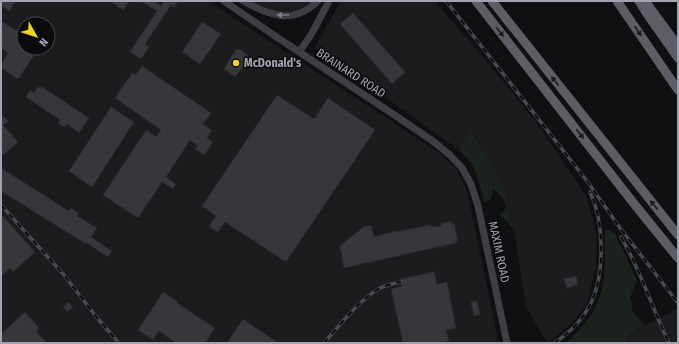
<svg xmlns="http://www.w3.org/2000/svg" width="679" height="344" viewBox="0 0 679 344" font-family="'Fira Sans Condensed',sans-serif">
<rect width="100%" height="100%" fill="#100f11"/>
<path fill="#1c1b1e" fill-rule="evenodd" d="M1,1h207l171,112 60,40 9,8 7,6 5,9 7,15 32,152h-498zM24,24h24v24h-24z
M251,1h61l-13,8 -14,4 -15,-2z
M341,1h93l46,52 56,69 50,73 11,41 -1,30 -9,38 -15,19 -24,20 -22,-35 -10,-67 -12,-56 -32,-54 -13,19 -144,-103z
M678,308v35h-53l4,-9z"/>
<path fill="#1c231e" d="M471,130l33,55 9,43 -13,-13 7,-8 -4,-9 -10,-10 -2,11 -7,3 -5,-21 -7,-17 -13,-14z
M605,230h4l6,4 22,46 -7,18 2,5v8l13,14 -16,9 -4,9h-59c15,-13 30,-31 35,-51 6,-19 3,-42 4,-62z"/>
<path fill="#37373b" stroke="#2a292d" d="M1,1h15l-7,10 -8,-6z
M110,1h19l-6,9z
M141,1h12l8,5 3,-5h14l-4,6 -3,-2 -26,39 4,3 -8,12 -11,-7 27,-41z
M353,13l52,59 -13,12 -52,-60z
M1,21l16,10 3,-4 4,3v18h15l-21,31 -17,-11v-4l7,-11 -7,-5z
M202,22l19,12 -21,30 -18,-12z
M236,49l3,1 1,-1 8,7 -5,7 2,1 -10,13 -11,-8z
M142,66l69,47 -8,11 9,6 -5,8 6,4 -9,13 -9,-6 3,-3 -8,-6 -24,37 10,7 -3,5 -11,-7 -24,36 -35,-23 43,-65 10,7 5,-7 -46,-32 17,-25 4,2z
M38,86l2,2 1,-2 48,32 -10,15 -12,-9 -3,3 -6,-4 2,-3 -34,-23 4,-7 4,3z
M277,95l37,24 14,-21 47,32 -89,132 -61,-40 -7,10 -9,-6 7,-10 -14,-10z
M111,107l23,15 -42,65 -23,-16z
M1,114l7,7 -5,4 15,17 -15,13 -2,-2z
M1,168l68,43 2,-3 7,5 -1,3 20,12 -6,9 21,14 -4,6 -21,-14 -1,1 -85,-53z
M1,214l34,38 -22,20 -3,-4 -9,8z
M451,221l1,4 2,-1 4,17h-3l1,2 -112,25 -4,-22 23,-19 8,-2 3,12 21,-6v1l30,-6 6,-1v2l10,-1v-2z
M434,272l3,12 10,-2 9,46 -10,2 3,11 -7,2h-39l-12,-54 11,-3 -2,-7z
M576,276l2,8 -11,4 -3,-9z
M163,292l15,10 -1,1 38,25 -10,15h-29l-17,-12 -6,9 -15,-10z
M477,301l3,13 -6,2 -3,-14z
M69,302l4,5 -6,5 -4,-5z
M25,312l14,16 -3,3 11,12h-46v-9z
M243,319l35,24h-51z"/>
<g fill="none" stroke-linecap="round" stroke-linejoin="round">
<path stroke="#3e3f45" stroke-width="7" d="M224,1l51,35 124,82 35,24 16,13 12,13 9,16 7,22 29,137
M243,1c27,15 50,24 75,0
M299,52l12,-17 18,-34"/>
<path stroke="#5d5d66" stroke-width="9" d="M476,1l159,204 43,53
M492,1l186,234
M617,1l61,89
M639,1l8,13 31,44
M645,1l33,45"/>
<g stroke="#494a51" stroke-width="3.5">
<path id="rail" d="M446,1l141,180 33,47 58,75
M1,205l63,70 34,44 21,24
M621,237c20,34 31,71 48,106
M324,343c16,-18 35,-43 56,-55 7,-3 14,-5 21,-6
M554,343c37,-24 48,-55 47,-97 0,-19 -3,-37 -11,-54"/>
</g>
<use href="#rail" stroke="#0b0a0c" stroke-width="2" stroke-dasharray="6" stroke-linecap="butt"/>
</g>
<defs><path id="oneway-solid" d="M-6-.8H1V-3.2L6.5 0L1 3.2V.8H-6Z"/></defs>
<use fill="#7e808b" href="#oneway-solid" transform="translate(283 15) rotate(-180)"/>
<g fill="#1b1b1e">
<use href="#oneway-solid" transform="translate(638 31) rotate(56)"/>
<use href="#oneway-solid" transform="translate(500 32) rotate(52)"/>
<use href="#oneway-solid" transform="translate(555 81) rotate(-128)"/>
<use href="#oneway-solid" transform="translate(580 134) rotate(52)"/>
<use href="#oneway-solid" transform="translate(654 205) rotate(-129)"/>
</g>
<circle fill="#eed12a" stroke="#0b0a0c" stroke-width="1.5" cx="236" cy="63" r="4"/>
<g text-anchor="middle" stroke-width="3" stroke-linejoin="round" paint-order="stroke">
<g font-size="12" font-weight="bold" fill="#a1a3b1" stroke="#0b0a0c" text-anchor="start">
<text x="244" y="67">McDonald's</text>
</g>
<g font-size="12" fill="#a1a3b1" stroke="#0b0a0c">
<text transform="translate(351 73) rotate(33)" y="4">BRAINARD ROAD</text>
<text transform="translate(499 252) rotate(78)" y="4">MAXIM ROAD</text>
</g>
</g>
<rect width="679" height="344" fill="none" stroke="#a1a3b1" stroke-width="4"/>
<g transform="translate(36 36) rotate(129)"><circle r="19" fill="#0b0a0c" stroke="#47474e"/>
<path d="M0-3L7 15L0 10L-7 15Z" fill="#eed12a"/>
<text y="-6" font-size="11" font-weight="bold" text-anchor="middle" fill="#a1a3b1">N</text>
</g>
</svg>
